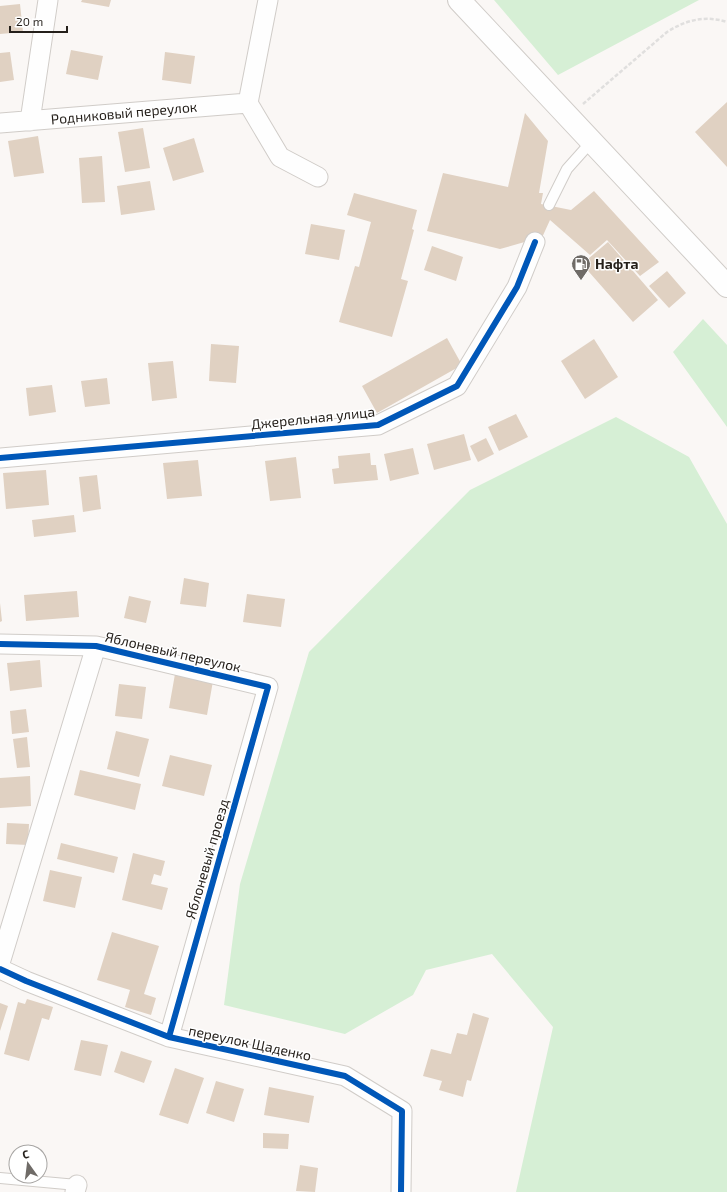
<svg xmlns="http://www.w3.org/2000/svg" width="727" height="1192" viewBox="0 0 727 1192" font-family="'Exo 2',sans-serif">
<rect width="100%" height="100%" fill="#faf7f5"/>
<path fill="#d6efd5" d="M494,0h205l-141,75z
M703,319l24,26v82l-54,-75z
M616,417l73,40 38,67v668h-211l37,-165 -61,-73 -66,16 -13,25 -68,39 -121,-29 16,-121 69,-232 161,-162z"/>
<path fill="#e0d1c2" d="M82,0h29l-2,7 -28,-5z
M20,4l3,28 -23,2v-28z
M71,50l32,6 -5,24 -32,-6z
M10,52l4,28 -14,2v-29z
M165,52l30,4 -4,28 -29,-4z
M727,102v65l-32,-35z
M525,113l23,28 -9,52h4l-2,11 30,6 23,-19 65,71 -19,14 -33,-36 -17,15 -40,-35 -10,22 -12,-1 -28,8 -73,-18 16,-58 65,14z
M143,128l7,40 -25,4 -7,-40z
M38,136l6,37 -30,4 -6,-36z
M194,138l10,34 -31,9 -10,-33z
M102,156l3,46 -23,1 -3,-45z
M150,181l5,29 -34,5 -4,-29z
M354,193l63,17 -5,19 2,1 -13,49 7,2 -16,56 -53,-15 16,-56 4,1 12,-45 -24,-7z
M311,224l34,6 -6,30 -34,-6z
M608,242l50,58 -25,22 -51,-58z
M432,246l31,11 -7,24 -32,-11z
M667,271l19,22 -17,15 -20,-22z
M447,338l15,27 -85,48 -15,-27z
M594,339l24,38 -33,22 -24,-38z
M211,344l28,2 -3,37 -27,-2z
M173,361l4,37 -25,3 -4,-38z
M107,378l3,26 -25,3 -4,-26z
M52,385l4,27 -27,4 -3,-28z
M516,414l12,23 -29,14 -11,-24z
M464,434l7,26 -37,10 -7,-26z
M486,438l8,16 -16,8 -8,-16z
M413,448l6,26 -29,7 -6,-27z
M370,453l1,12h5l2,15 -44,4 -2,-15 7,-1 -1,-12z
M296,457l5,41 -31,3 -5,-40z
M198,460l4,36 -35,3 -4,-36z
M46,470l3,35 -43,4 -3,-36z
M97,475l4,34 -18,3 -4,-35z
M74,515l2,17 -42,5 -2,-17z
M184,578l25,5 -3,24 -26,-3z
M77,591l2,26 -53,4 -2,-26z
M247,594l38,5 -4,28 -38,-5z
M129,596l22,5 -5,22 -22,-5z
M0,603l2,18 -2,1z
M40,660l2,27 -32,4 -3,-28z
M175,674l38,7 -6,34 -38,-7z
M119,684l27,3 -4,32 -27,-3z
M26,709l3,23 -17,2 -2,-23z
M116,731l33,8 -10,38 -32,-8z
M27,737l3,30 -13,1 -4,-29z
M170,755l42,10 -8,31 -42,-10z
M80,770l61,14 -6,26 -61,-15z
M30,776l1,30 -31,2v-30z
M7,823l22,1 -1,21 -22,-1z
M61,843l57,14 -4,16 -57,-14z
M133,853l32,8 -4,15 -7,-2 -3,10 17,4 -6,22 -40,-10z
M50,870l32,7 -7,31 -32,-7z
M112,932l47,14 -15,48 12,4 -5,17 -26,-8 5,-17 -33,-10z
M27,999l26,8 -4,13 -7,-2 -13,43 -25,-7 14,-52 7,2z
M0,1003l8,3 -8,25z
M473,1013l16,5 -18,63 -4,-1 -4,17 -24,-7 3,-9 -19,-5 8,-27 20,5 6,-21 10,2z
M81,1040l27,5 -7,31 -27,-6z
M121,1051l31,10 -8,22 -30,-11z
M175,1068l29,10 -16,46 -29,-9z
M216,1081l28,8 -10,33 -28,-9z
M269,1087l45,9 -5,27 -45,-8z
M263,1133l26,1 -1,15 -25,-1z
M300,1165l18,3 -3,24 -19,-1z"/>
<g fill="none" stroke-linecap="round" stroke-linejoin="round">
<g stroke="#d0ccc8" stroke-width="12">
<path id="lane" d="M549,205l18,-36 25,-28
M0,1178l77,7"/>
</g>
<g stroke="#d0ccc8" stroke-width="21">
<path id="street" d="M268,0l-20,103 32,54 38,20
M30,121l18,-121
M0,123l248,-20
M0,458l378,-33 79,-39 60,-99 18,-45
M0,644l96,2 172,41 -99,350
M0,963l96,-317
M0,969l26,12 143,56 176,39 57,35 -1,81
M75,1192l2,-7"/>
</g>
<g stroke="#d0ccc8" stroke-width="24">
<path id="primary" d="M459,0l268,286"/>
</g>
<path stroke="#e0dfde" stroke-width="2.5" stroke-dasharray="4 2" stroke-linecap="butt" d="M583,104l84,-72c19,-12 38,-17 60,-10"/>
<use href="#lane" stroke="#fefefe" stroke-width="10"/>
<use href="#street" stroke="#fefefe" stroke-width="19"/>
<use href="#primary" stroke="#fefefe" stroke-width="22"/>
<g stroke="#fff" stroke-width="8">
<path id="cycleway" d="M0,458l378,-33 79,-39 60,-99 18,-45
M0,644l96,2 172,41 -99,350
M0,969l26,12 143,56 176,39 57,35 -1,81"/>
</g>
<use href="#cycleway" stroke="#0057b8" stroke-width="6"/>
</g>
<defs>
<g id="fuel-pin" transform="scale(1)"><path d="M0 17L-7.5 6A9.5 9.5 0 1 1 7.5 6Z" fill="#6f6b67" stroke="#fff"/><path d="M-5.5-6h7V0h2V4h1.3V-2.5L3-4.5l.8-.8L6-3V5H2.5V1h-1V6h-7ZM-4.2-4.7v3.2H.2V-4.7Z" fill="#fff"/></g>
</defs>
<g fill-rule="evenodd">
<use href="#fuel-pin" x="581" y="264"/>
</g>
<g text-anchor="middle" stroke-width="3" stroke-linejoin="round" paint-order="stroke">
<g font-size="14" fill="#241f1a" stroke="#fff">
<text transform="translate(124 113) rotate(-5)" y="5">Родниковый переулок</text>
<text transform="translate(313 418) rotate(-6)" y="5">Джерельная улица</text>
<text transform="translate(173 652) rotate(13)" y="5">Яблоневый переулок</text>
<text transform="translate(207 859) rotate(-74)" y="5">Яблоневый проезд</text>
<text transform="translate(250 1043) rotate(12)" y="5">переулок Щаденко</text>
</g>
<g font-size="14" font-weight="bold" fill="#241f1a" stroke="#fff" text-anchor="start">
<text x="595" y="269">Нафта</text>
</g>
</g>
<g transform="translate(28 1164) rotate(346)"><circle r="19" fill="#ffffff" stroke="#a7a5a3"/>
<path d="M0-3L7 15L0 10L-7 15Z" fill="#6f6b67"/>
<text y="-6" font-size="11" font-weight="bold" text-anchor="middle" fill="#241f1a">С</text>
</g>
<path d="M10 26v6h57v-6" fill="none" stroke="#241f1a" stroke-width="2"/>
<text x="16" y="26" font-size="12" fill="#241f1a" stroke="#ffffff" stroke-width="3" paint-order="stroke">20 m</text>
</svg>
